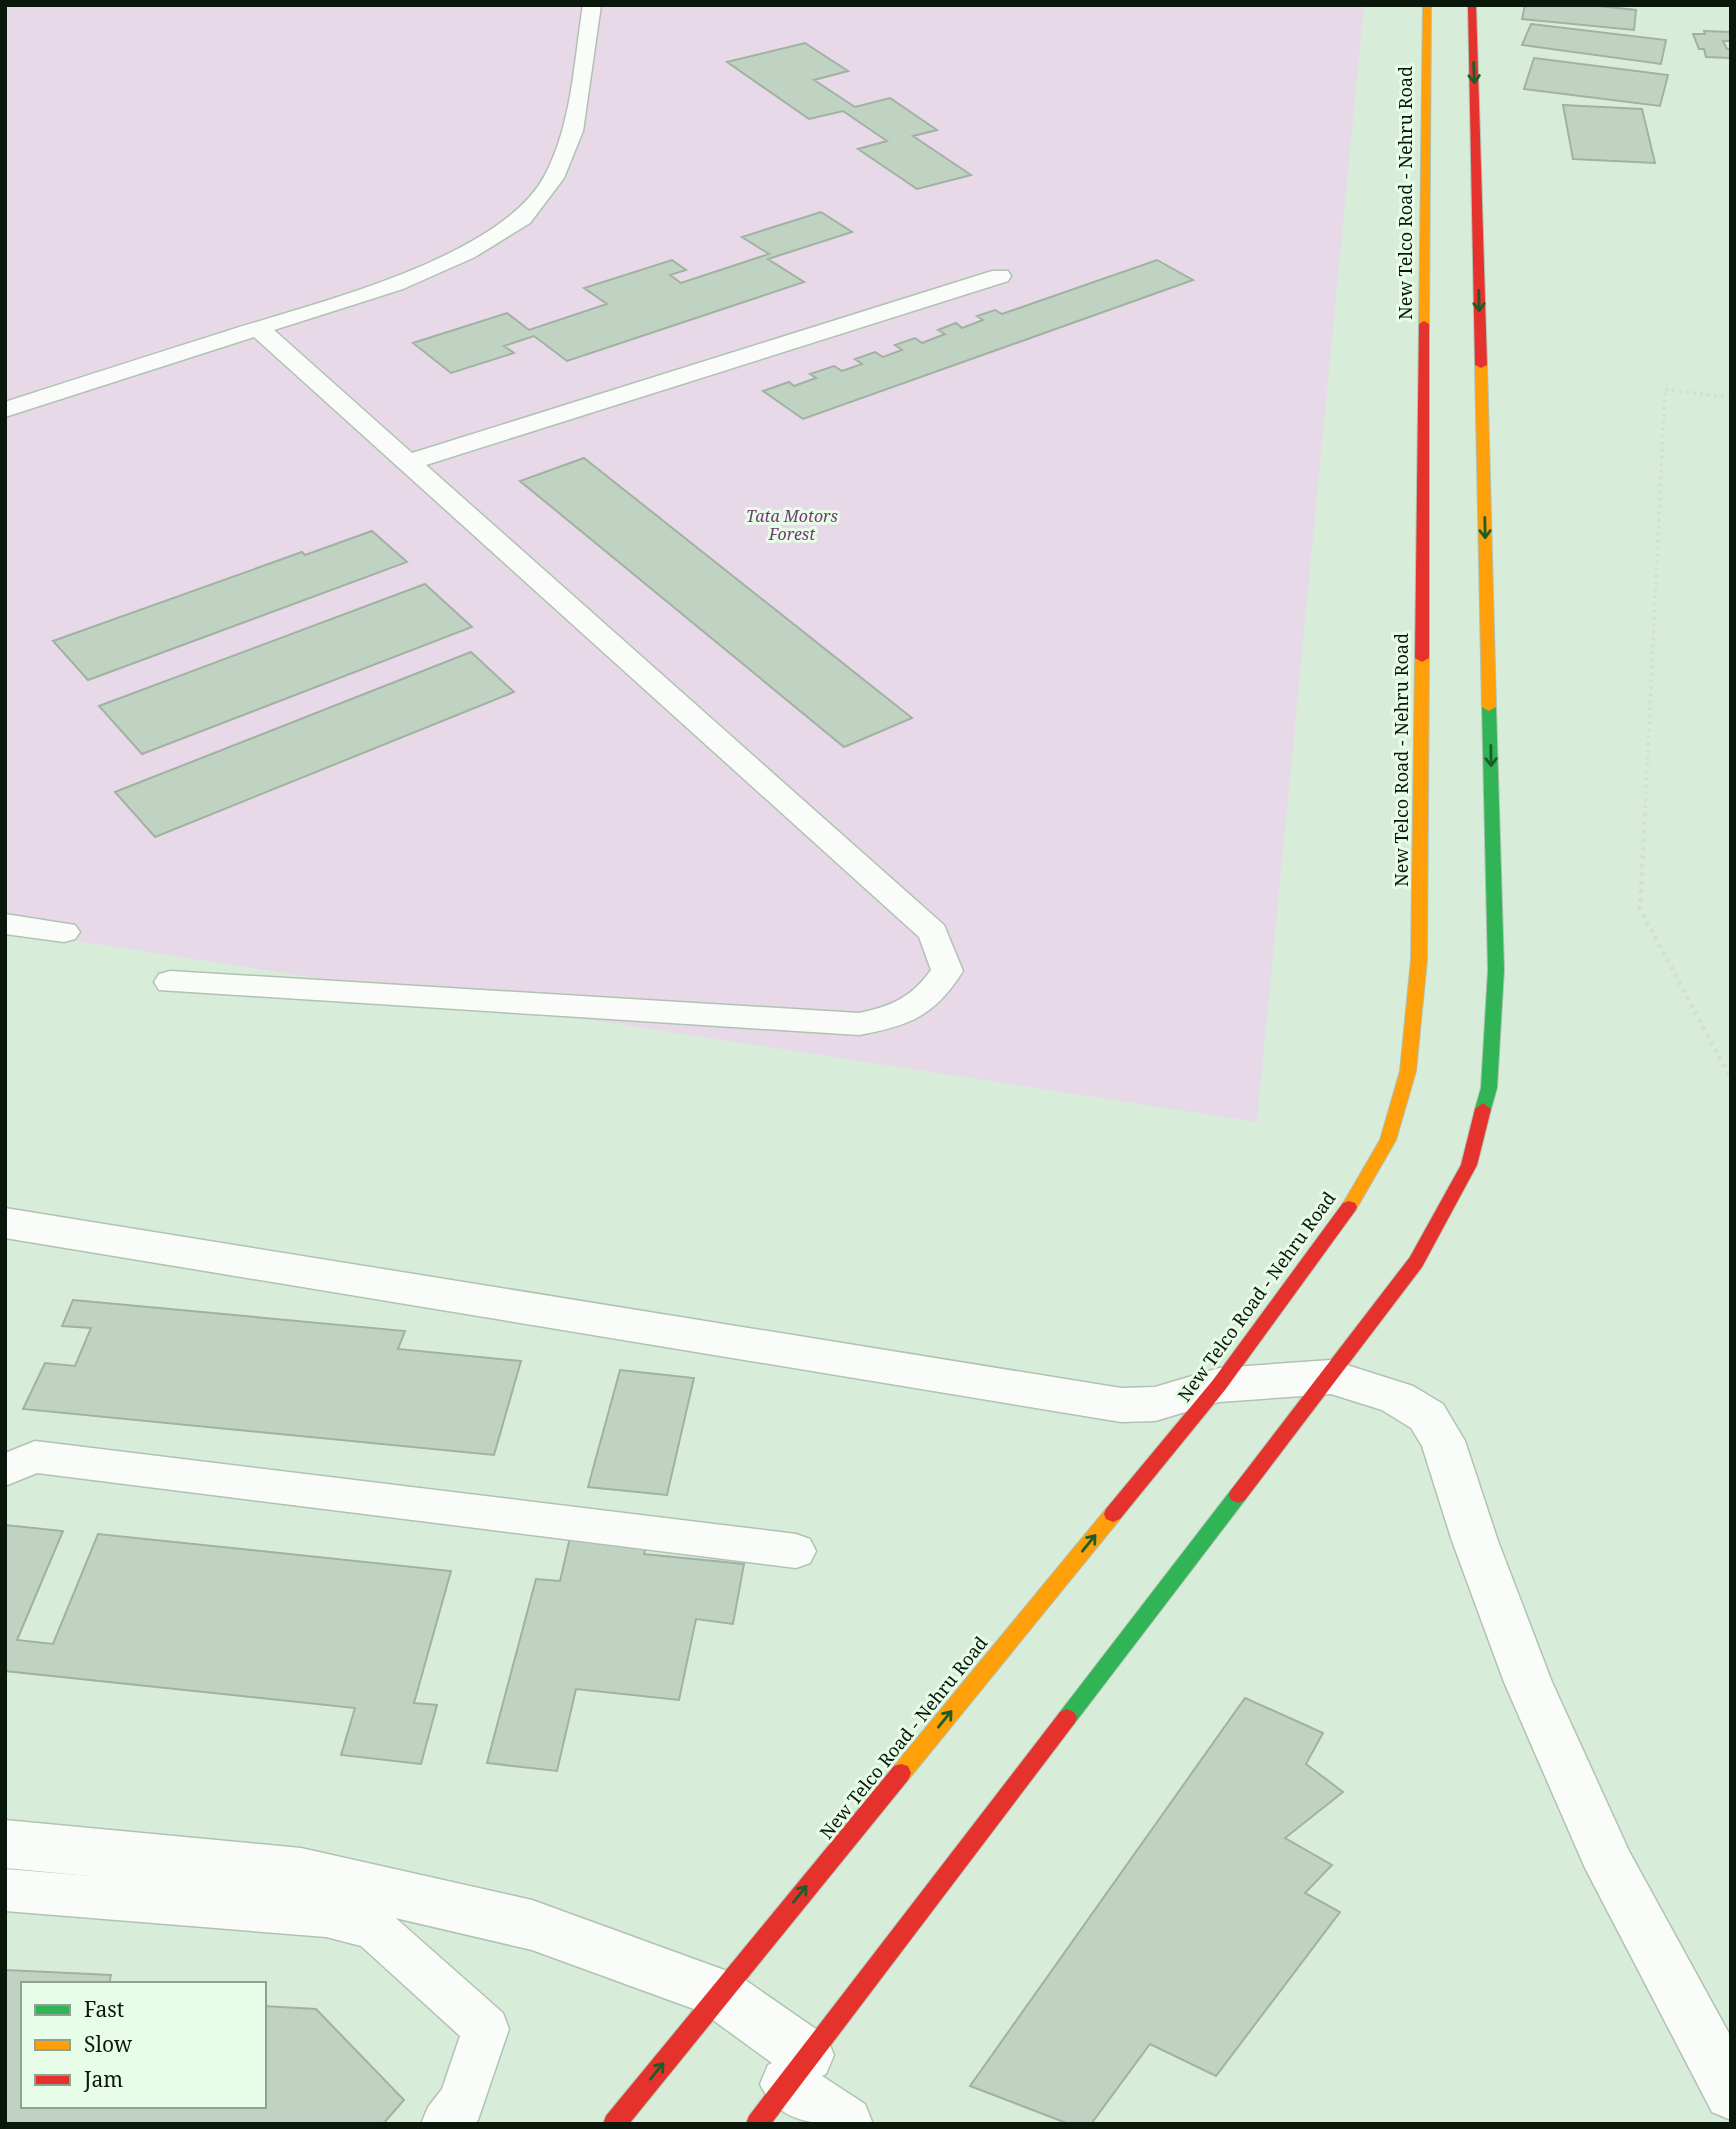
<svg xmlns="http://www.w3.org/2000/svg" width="1736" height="2129" viewBox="0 0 1736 2129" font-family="'Noto Serif',serif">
<rect width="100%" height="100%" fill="#d7edd9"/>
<path fill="#e7d9e7" d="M5,5h1359l-107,1117 -1252,-192z"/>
<path fill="#c0d3c2" stroke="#a1b1a2" stroke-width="2" d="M1525,5h64l47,5 -2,20 -112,-11z
M1531,24l135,16 -5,24 -139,-19z
M1704,31l27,1v9h-8l4,8h4v9l-25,-1 -2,-8h-5l-6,-15h12z
M805,43l43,28 -34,9 41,27 35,-9 47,32 -24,6 58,39 -54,14 -59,-40 29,-8 -44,-30 -34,8 -82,-57z
M1534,58l134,17 -8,31 -136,-17z
M1563,105l79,4 13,54 -82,-4z
M821,212l31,20 -84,27 36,23 -237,79 -33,-25 -30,10 10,7 -63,20 -38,-30 94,-30 22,17 78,-26 -23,-16 88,-28 14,10 -16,5 11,8 88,-29 -27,-17z
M1157,260l36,20 -390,139 -40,-28 26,-9 5,4 22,-8 -6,-4 24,-8 8,5 20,-7 -7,-5 20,-7 8,5 19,-7 -7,-5 20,-7 7,5 23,-9 -7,-4 18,-7 6,5 21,-8 -6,-4 18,-6 7,4z
M584,458l328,260 -68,29 -324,-266z
M372,531l35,31 -319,118 -35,-39 249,-89 3,3z
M425,584l47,43 -330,127 -43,-48z
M471,652l43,40 -359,145 -40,-45z
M73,1300l332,31 -7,18 123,12 -27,94 -471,-46 22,-46 30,3 16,-38 -29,-2z
M620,1370l74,8 -27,117 -79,-8z
M5,1525l58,6 -46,109 36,4 45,-110 353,37 -37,132 23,2 -16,59 -80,-9 14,-47 -350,-37z
M572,1529l76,7 -4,18 100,10 -11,60 -37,-5 -17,81 -103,-11 -19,82 -70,-8 49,-184 24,2z
M1245,1698l78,35 -17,31 37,28 -58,46 47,27 -27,28 35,19 -124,164 -66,-32 -59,80h-22l-99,-38z
M5,1970l106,5 -2,9h-86v122h241v-100l52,3 88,91 -21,24h-378z"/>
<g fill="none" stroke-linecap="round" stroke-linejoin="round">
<g stroke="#b1c2b2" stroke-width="3">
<path id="lane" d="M583,5h18l-18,126 -19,47 -34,45 -55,34 -72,32 -129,41 138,123 580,-182h16l3,5 -3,5 -582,184 518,460 19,46c-28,45 -54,55 -104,64l-700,-45 -5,-8 5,-8 11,-3 689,42c31,-6 53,-16 72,-43l-12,-33 -665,-600 -249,80v-15c74,-24 148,-48 222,-71 87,-28 274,-72 318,-156 27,-51 29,-114 38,-170z
M5,914l70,11 5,7 -5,7 -11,3 -59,-8z
M35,1441l761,93 14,5 6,12 -6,12 -14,5 -759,-95 -32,13v-33z
M5,1869l321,26 48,12 16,6 113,100 6,16 -31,91 -3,4h-54l7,-17 14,-18 18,-53 -99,-90 -35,-9 -321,-26z"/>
</g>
<g stroke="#b1c2b2" stroke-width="3">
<path id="street" d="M5,1208l1116,180 34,-1 64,-19 112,-8 82,26 30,18 22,37 33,100 54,141 77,169 102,186v83l-19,-8 -127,-244 -81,-186 -52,-141 -30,-95 -11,-18 -29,-18 -51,-16 -112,8 -64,19 -34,1 -1116,-184z
M5,1820l296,28 231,52 206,75 88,61 8,19 -8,19 -4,2 43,28 8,20c-48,0 -92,5 -113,-40l8,-19 4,-2 -70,-51 -170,-62 -231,-54 -296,-28z"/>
</g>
<g stroke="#b1c2b2" stroke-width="2">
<path id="fast" d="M1489,703l7,4 8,263 -7,118 -6,21 -8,6 -8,-6 6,-21 7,-118 -6,-263z
M1238,1487l7,3 2,5 -2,5 -171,224 -7,3 -7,-3 -3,-6 3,-6 171,-222z"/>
</g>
<g stroke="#b1c2b2" stroke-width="2">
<path id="slow" d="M1423,5h8l-2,319 -5,3 -5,-3z
M1481,362l6,3 9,342 -7,4 -7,-4 -7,-342z
M1422,654l7,4 -2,302 -11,111 -20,69 -41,71h-12l-2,-4 39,-67 20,-69 11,-111 4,-302z
M1113,1506l7,3 2,5 -2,5 -212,261 -7,2 -7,-2 -3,-7 3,-7 212,-257z"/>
</g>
<g stroke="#b1c2b2" stroke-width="2">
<path id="jam" d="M1468,5h8l11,360 -6,3 -6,-3z
M1424,321l5,3v334l-7,4 -7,-4 4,-334z
M1483,1103l8,6 -14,56 -55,102 -177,233 -7,3 -7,-3 -2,-5 2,-5 179,-233 51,-92 14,-56z
M1349,1201l6,2 2,4 -2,4 -130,179 -105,129 -7,3 -7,-3 -2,-5 2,-5 107,-129 130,-177z
M1067,1709l7,3 3,6 -3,6 -303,400h-25l3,-8 311,-404z
M901,1764l7,2 3,7 -3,7 -279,344h-26l3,-8 288,-350z"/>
</g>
<path stroke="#d6ddd6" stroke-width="3.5" stroke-dasharray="2.5 4.5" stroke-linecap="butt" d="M1645,815l20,-426 66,9"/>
<path stroke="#d6ddd6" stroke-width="4.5" stroke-dasharray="3.5 5" stroke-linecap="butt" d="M1645,813l-5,96 91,170"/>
<use href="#lane" fill="#f9fcf9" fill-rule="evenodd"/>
<use href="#street" fill="#f9fcf9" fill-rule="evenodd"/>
<use href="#fast" fill="#30b455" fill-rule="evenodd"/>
<use href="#slow" fill="#ff9f0a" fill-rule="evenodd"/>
<use href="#jam" fill="#e5322d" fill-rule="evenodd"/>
</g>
<defs><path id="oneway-shaft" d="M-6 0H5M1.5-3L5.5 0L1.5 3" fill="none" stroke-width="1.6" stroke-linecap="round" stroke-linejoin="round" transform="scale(1.75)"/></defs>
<g stroke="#1b5e2c">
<use href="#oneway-shaft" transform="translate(1474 73) rotate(88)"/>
<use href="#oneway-shaft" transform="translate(1479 301) rotate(89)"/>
<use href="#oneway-shaft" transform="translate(1485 528) rotate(89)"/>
<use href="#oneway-shaft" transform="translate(1491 756) rotate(89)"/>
<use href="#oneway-shaft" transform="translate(1089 1543) rotate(-51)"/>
<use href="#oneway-shaft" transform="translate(945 1719) rotate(-51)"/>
<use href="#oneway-shaft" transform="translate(800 1894) rotate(-51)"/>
<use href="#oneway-shaft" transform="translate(657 2071) rotate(-51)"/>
</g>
<g text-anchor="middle" stroke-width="6" stroke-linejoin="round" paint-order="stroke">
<g font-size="16" font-style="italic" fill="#713971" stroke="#e7fde8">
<text x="792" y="522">Tata Motors<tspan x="792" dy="18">Forest</tspan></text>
</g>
<g font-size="18" fill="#0a170b" stroke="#e7fde8">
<text transform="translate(1406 193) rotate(-90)" y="6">New Telco Road - Nehru Road</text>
<text transform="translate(1402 760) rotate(-90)" y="6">New Telco Road - Nehru Road</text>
<text transform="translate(1257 1297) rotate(-54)" y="6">New Telco Road - Nehru Road</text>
<text transform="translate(904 1738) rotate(-51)" y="6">New Telco Road - Nehru Road</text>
</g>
</g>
<rect width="1736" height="2129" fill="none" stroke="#0a170b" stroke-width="14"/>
<rect x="21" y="1982" width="245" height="126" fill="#e7fde8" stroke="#8fa190" stroke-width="2"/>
<rect x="35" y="2005" width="35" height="10" fill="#30b455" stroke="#8fa190" stroke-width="2"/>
<text x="84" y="2017" font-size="21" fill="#0a170b">Fast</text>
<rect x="35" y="2040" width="35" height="10" fill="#ff9f0a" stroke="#8fa190" stroke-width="2"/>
<text x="84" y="2052" font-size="21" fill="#0a170b">Slow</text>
<rect x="35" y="2075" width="35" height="10" fill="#e5322d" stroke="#8fa190" stroke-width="2"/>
<text x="84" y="2087" font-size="21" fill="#0a170b">Jam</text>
</svg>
